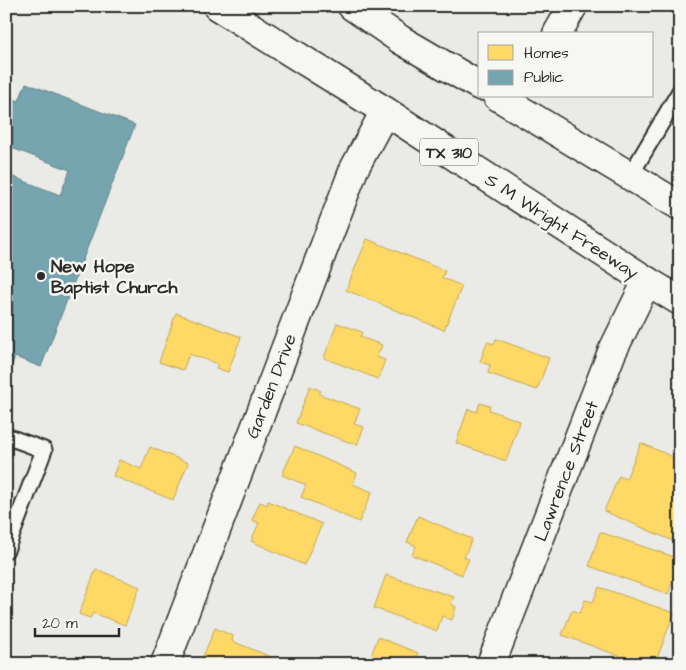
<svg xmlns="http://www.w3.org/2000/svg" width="686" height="670" viewBox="0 0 686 670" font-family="'Architects Daughter',sans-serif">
<rect width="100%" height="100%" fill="#eaeae6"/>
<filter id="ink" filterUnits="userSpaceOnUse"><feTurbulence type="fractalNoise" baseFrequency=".02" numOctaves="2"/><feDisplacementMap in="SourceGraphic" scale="10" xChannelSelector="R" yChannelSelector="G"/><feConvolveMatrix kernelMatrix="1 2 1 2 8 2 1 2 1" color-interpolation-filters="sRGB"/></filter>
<g filter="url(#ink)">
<path fill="#ffd966" stroke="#bfa554" d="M367,239l78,32 -3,7 20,8 -18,44 -98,-40z
M176,313l65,24 -13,35 -12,-4 2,-4 -29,-10 -6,16 -24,-8z
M337,323l25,9 -2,5 22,8 -5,12 8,3 -7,19 -54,-21z
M496,339l53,19 -12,32 -49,-17 2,-8 -10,-3 7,-20 7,2z
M310,386l11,5 -2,3 41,15 -6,15 10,3 -7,18 -61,-22z
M480,403l10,3 -1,4 31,11 -14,40 -50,-18 12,-34 9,3z
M641,443l39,17v84l-76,-33 15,-35 7,3z
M295,446l62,27 -4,11 19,8 -13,30 -58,-25 5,-12 -24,-10z
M150,447l38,16 -15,37 -60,-24 6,-16 22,9z
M268,501l54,23 -18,41 -53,-24 8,-18 -7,-3 8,-18 7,3z
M418,516l54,23 -8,18 5,2 -7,16 -50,-20 4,-9 -9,-4z
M600,532l80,27 -12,35 -79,-28z
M96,569l44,18 -15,38 -32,-12 -3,5 -11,-4z
M386,575l68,22 -3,7 5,3 -4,13 -10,-4 -5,15 -63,-23z
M599,587l75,26 -19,51h-20l1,-2 -74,-27 10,-25 8,3 5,-13 8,2z
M215,628l18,8 -1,5 39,16 -3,7h-68z
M378,637l40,16 -4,11h-46z"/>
<path fill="#76a5af" stroke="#608087" d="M26,83l109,42 -94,242 -26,-10 -7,18h-2v-201l54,21 10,-25 -61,-23 -3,8v-59l13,5z"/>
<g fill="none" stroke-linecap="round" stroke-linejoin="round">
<g stroke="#2b2b2b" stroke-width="19">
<path id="service" d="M630,176l50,-85
M6,436l38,14 -38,100"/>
</g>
<g stroke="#2b2b2b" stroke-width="31">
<path id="minor" d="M557,34l16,-28
M165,664l189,-495 31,-58
M491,664l121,-312 35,-71"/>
</g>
<g stroke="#2b2b2b" stroke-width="31">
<path id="primary" d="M217,6l168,105 262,170 33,20
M352,6l49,34 79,46
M497,96l183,110"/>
</g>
<use href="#service" stroke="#f6f6f2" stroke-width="15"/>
<use href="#minor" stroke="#f6f6f2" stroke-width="28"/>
<use href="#primary" stroke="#f6f6f2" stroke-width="28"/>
</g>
</g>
<circle fill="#2b2b2b" stroke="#f6f6f2" stroke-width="2" cx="41" cy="276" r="5"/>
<g text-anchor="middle" stroke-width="5" stroke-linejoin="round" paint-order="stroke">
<rect fill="#f6f6f2" stroke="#686867" stroke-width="1" x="420" y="138.5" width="58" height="27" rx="4"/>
<g font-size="16" font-weight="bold" fill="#2b2b2b">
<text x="449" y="158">TX 310</text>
</g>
<g font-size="18" fill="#2b2b2b" stroke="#f6f6f2">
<text transform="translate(562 226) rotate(33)" y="6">S M Wright Freeway</text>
<text transform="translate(271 386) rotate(-69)" y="6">Garden Drive</text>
<text transform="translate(566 471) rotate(-69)" y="6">Lawrence Street</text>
</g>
<g font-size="18" font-weight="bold" fill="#2b2b2b" stroke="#f6f6f2" text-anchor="start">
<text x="51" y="272">New Hope<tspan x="51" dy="21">Baptist Church</tspan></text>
</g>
</g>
<rect width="686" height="670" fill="none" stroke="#f6f6f2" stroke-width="25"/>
<rect x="12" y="12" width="661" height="645" fill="none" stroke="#2b2b2b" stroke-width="2" filter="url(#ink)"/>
<rect x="478" y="32" width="175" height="65" fill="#f6f6f2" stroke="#a5a5a2"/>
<rect x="488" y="45" width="25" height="15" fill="#ffd966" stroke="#a5a5a2"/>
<text x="524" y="58" font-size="15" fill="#2b2b2b">Homes</text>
<rect x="488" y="70" width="25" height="15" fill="#76a5af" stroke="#a5a5a2"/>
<text x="524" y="82" font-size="15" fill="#2b2b2b">Public</text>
<path d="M35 628v8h84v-8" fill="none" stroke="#2b2b2b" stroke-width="2.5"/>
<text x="42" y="628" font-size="15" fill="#2b2b2b" stroke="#f6f6f2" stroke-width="4" paint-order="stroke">20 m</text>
</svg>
